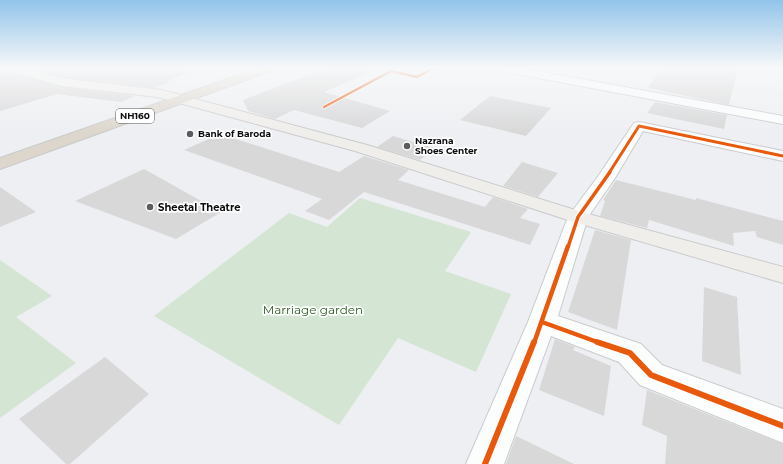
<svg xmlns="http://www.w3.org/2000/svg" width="783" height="464" viewBox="0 0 783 464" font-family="Montserrat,sans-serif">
<rect width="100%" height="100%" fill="#edeff2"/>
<path fill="#d4e5d3" d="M360,198l111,34 -26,39 66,23 -35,78 -78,-34 -59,87 -185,-109 135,-103 38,14z
M0,260l52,36 -36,21 60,46 -76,55z"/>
<path fill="#d8d8d9" d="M0,68h3l2,3 56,16 74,9 -14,6 -64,-8 -57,17z
M29,68h160l1,5 -24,8 4,1 -15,6 -94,-11z
M326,68h54l-56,24 66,19 -28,17 -68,-18 -19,9 -27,-8 -5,-11z
M661,68h77l-9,37 -81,-17z
M490,96l61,12 -25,28 -66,-16z
M655,102l72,13 -3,14 -77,-16z
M220,134l119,38 25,-16 45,14 -11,10 87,27 8,-10 35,12 -8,9 20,6 -10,21 -166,-53 -35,28 -24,-9 17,-12 -138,-49z
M393,136l41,12 -14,12 -43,-13z
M522,162l36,11 -20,24 -35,-11z
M144,169l77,43 -45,27 -101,-38z
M616,180l80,20v-2l87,23v24l-26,-8 -2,-6 -22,2 1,13 -85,-26 -2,8 -47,-12 5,-15 -2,-1z
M0,187l36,25 -36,15z
M595,230l36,10 -14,90 -49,-18z
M704,287l33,10 4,78 -39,-14z
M555,339l20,8 -2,3 38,16 -7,50 -65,-26z
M105,357l44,37 -79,70h-4l-47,-45z
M647,390l136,54v20h-118l2,-28 -25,-11z
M516,436l58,28h-68z"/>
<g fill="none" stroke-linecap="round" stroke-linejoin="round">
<g stroke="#cacbcd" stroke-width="2">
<path id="minor" d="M496,68h24l263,48v8l-282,-53z
M639,122l144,29v10l-140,-30 -28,47 -27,39 -30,99 83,28 21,21 121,44v34l-143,-58 -21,-23 -68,-26 -47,128h-38l62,-142 40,-105 31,-42 35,-52z"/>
</g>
<g stroke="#cacbcd" stroke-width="2">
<path id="secondary" d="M4,68h18l39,10 101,12 205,55 218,68 198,54v16l-212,-62 -216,-70 -198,-54 -96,-11 -56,-16z"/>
</g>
<g stroke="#c8c9ca" stroke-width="2">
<path id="trunk" d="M259,68h16l-1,2 -274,99v-11z"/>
</g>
<use href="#minor" fill="#fcfdfd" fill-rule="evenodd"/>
<use href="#secondary" fill="#f0eeeb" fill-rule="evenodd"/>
<use href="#trunk" fill="#dcd6cc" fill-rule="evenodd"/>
<g stroke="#fff" stroke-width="4">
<path id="cycleway-far4" d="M324,107l67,-36 26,6 17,-9"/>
</g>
<g stroke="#fff" stroke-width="5">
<path id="cycleway-far3" d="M609,173l30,-47 144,30"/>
</g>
<g stroke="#fff" stroke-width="6">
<path id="cycleway-far2" d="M568,247l10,-30 32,-45"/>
</g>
<g stroke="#fff" stroke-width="7">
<path id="cycleway-far1" d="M542,322l58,21
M534,343l34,-97"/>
</g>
<g stroke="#fff" stroke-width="8">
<path id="cycleway" d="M597,342l33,11 21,22 132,51
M485,464l49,-122"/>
</g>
<use href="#cycleway-far4" stroke="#e8590c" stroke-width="2.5"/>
<use href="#cycleway-far3" stroke="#e8590c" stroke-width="3"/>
<use href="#cycleway-far2" stroke="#e8590c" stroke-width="3.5"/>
<use href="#cycleway-far1" stroke="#e8590c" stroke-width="4.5"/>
<use href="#cycleway" stroke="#e8590c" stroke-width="6"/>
</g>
<linearGradient id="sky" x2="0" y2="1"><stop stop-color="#92c4ea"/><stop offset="0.51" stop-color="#f7f8f9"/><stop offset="1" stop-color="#f7f8f9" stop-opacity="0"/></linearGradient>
<rect width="783" height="133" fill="url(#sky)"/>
<g fill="#5b5c5e" stroke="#fff" stroke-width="1.5">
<circle cx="190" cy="134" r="4"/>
<circle cx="407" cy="146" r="4"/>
<circle cx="150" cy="207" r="4"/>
</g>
<g text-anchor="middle" stroke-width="3.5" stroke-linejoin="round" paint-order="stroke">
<rect fill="#fff" stroke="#555657" stroke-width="1" x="116" y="109" width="38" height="14" rx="3"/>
<g font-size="9" font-weight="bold" fill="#0c0d0f">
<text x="135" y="119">NH160</text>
</g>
<g font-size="9" font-weight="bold" fill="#0c0d0f" stroke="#fff" text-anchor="start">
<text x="198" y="137">Bank of Baroda</text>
<text x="415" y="144">Nazrana<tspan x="415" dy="10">Shoes Center</tspan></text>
</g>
<g font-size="10" font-weight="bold" fill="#0c0d0f" stroke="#fff" text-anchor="start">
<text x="158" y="211">Sheetal Theatre</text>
</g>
<g font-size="12" fill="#2c5a23" stroke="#fff">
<text x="313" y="314">Marriage garden</text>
</g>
</g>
</svg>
